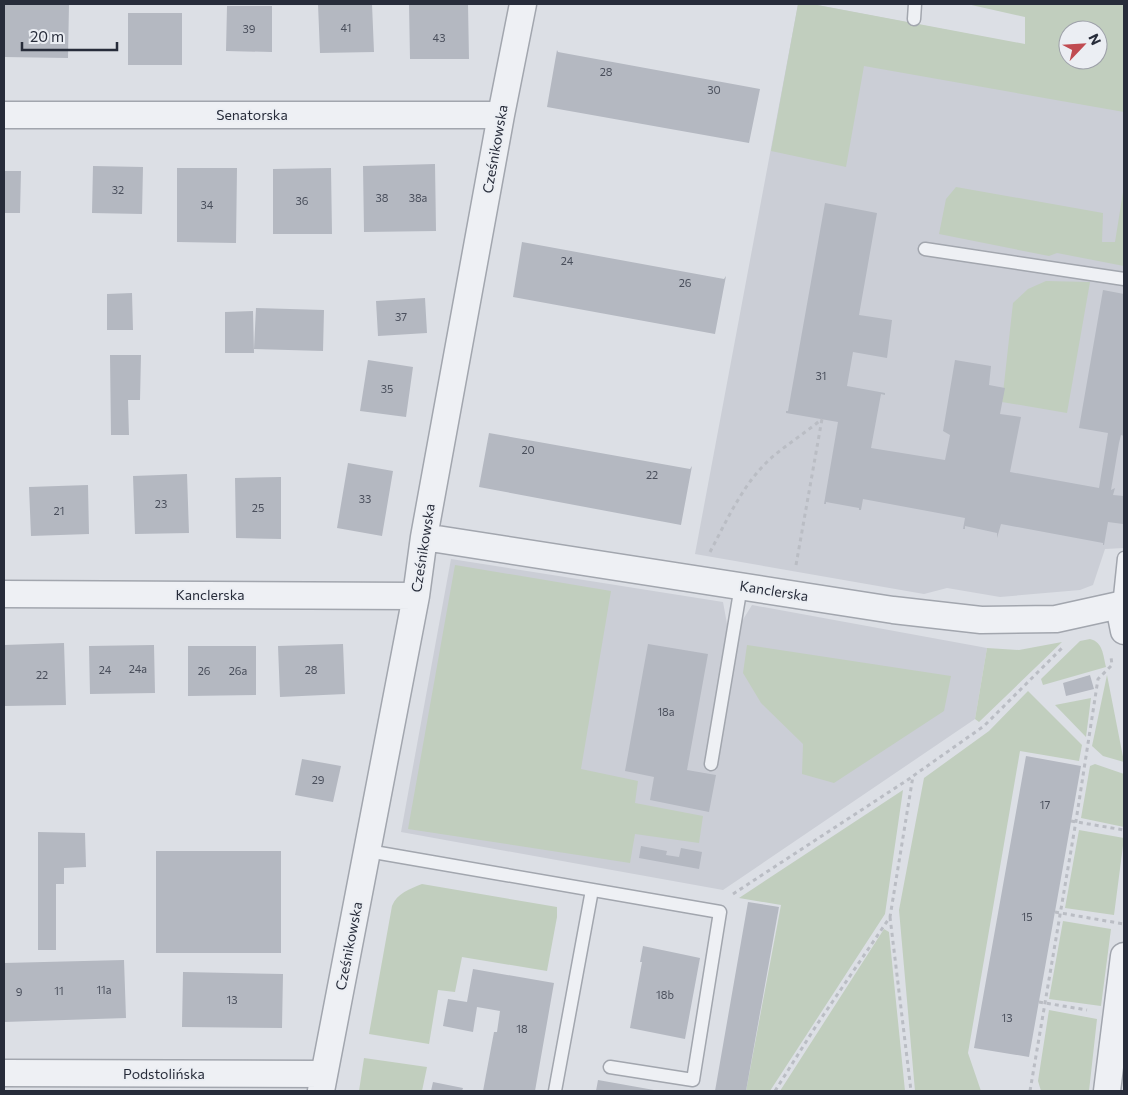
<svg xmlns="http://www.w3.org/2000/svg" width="1128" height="1095" viewBox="0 0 1128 1095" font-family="Commissioner,sans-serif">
<rect width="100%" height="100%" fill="#dcdfe5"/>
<path fill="#cbced6" d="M798,4h14l256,49v7h30l26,4v484l-19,1 -12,36 -13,5 -80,7 -53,-9 -23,6 -229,-40z
M451,559l272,43 4,22 12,2 13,-21 235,43 -12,71 -252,171 -322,-58z"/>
<path fill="#c1cebe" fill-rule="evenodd" d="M798,4h14l213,40v-27l-58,-13h157v108l-260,-46 -18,101 -75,-16zM1068,30h30v30h-30z
M1124,186v80l-67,-13 -8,3 -110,-22 7,-35 10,-12 147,26 -1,29h13z
M1046,281l44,1 -23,131 -65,-11 11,-99 15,-14z
M455,565l156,26 -30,178 57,12 -3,22 68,13 -4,27 -64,-9 -5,29 -222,-34z
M1090,639c13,3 13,16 16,28l-63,18 -2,-6 39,-38z
M1062,642l-83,80 -4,-3 12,-71 32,2z
M747,645l204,31 -7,35 -110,72 -32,-9 1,-30 -42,-41 -18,-30z
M1107,675l17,87 -21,-6 -11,-10z
M1028,691l54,54 -3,16 -59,-10 -52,302 13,38h-66l-16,-181 25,-132 65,-47z
M1091,698l-5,39 -31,-32z
M1095,764l29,10v53l-43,-9 9,-52z
M903,790l-18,124 -115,177h-24l35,-186 -42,-7z
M1079,830l45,8 -10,77 -49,-7z
M422,884l135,23v10l-10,54 -85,-14 -7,35 -17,-2 -9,54 -60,-10 23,-128c5,-13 18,-17 30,-22z
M1063,921l48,8 -10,77 -52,-7z
M884,929l5,3 16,159h-125z
M1049,1010l48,9 -8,72h-48l-3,-10z
M364,1058l63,9 -5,24h-63z"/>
<path fill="#b4b8c1" d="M4,4h65l-1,54 -64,-1z
M318,4h54l2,48 -54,1z
M409,4h59l1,55h-59z
M227,6h45v46l-46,-1z
M128,13h54v52h-54z
M557,50l1,2 202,37 -11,54 -202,-36z
M435,164l1,67 -72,1 -1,-66z
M93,166l50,1 -1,47 -50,-1z
M177,168h60l-1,75 -59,-1z
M331,168l1,66h-59v-65z
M4,171h17l-1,42h-16z
M825,203l52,10 -18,102 33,5 -5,38 -34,-6 -6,34 38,7v2l-4,-1 -10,54 74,12 5,-25 -7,-4 12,-71 36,6 -2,19 16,3 -5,26 21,3 -11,55 89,16 9,-55 -29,-5 24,-138 21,4v142l-3,-1 -2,8 -8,47 4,-2 -2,7 11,1v19l-1,9 -15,-2 -4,23h-1v-2l-102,-19 -4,14v-5l-32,-7v3h-2l2,-11 -102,-19 -2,11h-2v-2l-33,-6v2h-2l14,-82 -52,-9v-2h2z
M522,242l202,37 2,-3 -11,58 -202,-37z
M132,293l1,37h-26v-36z
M425,298l2,35 -49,3 -2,-35z
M256,308l68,2 -1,41 -69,-2z
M253,311l1,42h-29v-41z
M110,355h31l-1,45h-12l1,35h-18z
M368,360l45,7 -7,50 -46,-6z
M489,433l201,36 2,-3 -11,59 -202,-38z
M348,463l45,8 -11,65 -45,-8z
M187,474l2,59 -54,1 -2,-58z
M281,477v62l-45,-1 -1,-60z
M88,485l1,49 -58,2 -2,-49z
M64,643l2,62 -62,1v-61z
M343,644l2,50 -65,3 -2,-51z
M648,644l60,10 -21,116 29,5 -7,37 -59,-12 4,-23 -29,-6z
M154,645l1,48 -65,1 -1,-48z
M188,646h68v49l-68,1z
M1090,675l4,14 -28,7 -3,-13z
M1026,756l55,10 -52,291 -55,-9z
M302,759l39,7 -8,36 -38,-7z
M38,832l47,1 1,34 -22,1v16h-8v66h-18z
M641,846l26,5 -1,4 13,2 2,-9 21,4 -3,17 -60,-11z
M156,851h125v102h-125z
M748,902l31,5 -33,184h-31z
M643,946l57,12 -15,81 -55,-11 12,-66h-2z
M124,960l2,58 -122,4v-59z
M473,969l81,14 -19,108h-52l11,-59h3l3,-21 -23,-4 -4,25 -30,-6 5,-27 19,3z
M183,972l100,2 -1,54 -100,-1z
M598,1080l56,10v1h-58z
M433,1082l30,6 -1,3h-31z"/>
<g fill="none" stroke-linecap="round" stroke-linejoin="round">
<g stroke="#a2a6ae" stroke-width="15">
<path id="service" d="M914,19l1,-15
M925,249l199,30
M1119,606l5,-48
M711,764l30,-178
M368,851l352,61 -27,168 -83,-13
M555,1091l37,-201"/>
</g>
<g stroke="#a2a6ae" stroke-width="29">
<path id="minor" d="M4,115h497
M424,537l469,73 88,10 75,-1 68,-15
M4,594l412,2
M1119,606l5,25
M4,1073l320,1
M321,1091l95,-495 8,-59 77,-422 22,-111
M1107,1091l17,-135"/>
</g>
<path stroke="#babdc4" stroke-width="3" stroke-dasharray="4 4" stroke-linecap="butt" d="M710,552c17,-32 33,-68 60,-93 16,-14 35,-26 52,-40
M796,565l26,-146
M1071,821l53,9
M733,894l179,-117
M1055,912l69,12
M890,917l21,174
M1039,1002l48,8
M775,1091l41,-65 74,-109 23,-141 71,-50 78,-78
M1030,1091l46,-270 22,-142 14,-14 -1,-8"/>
<use href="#service" stroke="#eef0f4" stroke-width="12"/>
<use href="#minor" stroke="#eef0f4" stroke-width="26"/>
</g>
<g text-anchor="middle" stroke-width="4" stroke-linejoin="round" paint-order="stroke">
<g font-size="11" fill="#4a4f5c">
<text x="346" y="32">41</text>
<text x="249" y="33">39</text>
<text x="439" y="42">43</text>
<text x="606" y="76">28</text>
<text x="714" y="94">30</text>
<text x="118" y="194">32</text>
<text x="382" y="202">38</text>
<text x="418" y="202">38a</text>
<text x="302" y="205">36</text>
<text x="207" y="209">34</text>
<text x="567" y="265">24</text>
<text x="685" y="287">26</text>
<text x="401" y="321">37</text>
<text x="821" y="380">31</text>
<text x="387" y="393">35</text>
<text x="528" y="454">20</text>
<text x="652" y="479">22</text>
<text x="365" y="503">33</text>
<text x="161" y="508">23</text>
<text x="258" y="512">25</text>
<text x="59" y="515">21</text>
<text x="138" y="673">24a</text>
<text x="105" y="674">24</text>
<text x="311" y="674">28</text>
<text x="204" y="675">26</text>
<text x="238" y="675">26a</text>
<text x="42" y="679">22</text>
<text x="666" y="716">18a</text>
<text x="318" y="784">29</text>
<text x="1045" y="809">17</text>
<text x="1027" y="921">15</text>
<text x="104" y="994">11a</text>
<text x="59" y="995">11</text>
<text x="19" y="996">9</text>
<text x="665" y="999">18b</text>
<text x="232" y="1004">13</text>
<text x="1007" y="1022">13</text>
<text x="522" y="1033">18</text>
</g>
<g font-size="14" fill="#272c3a" stroke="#ebeef3">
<text x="252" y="120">Senatorska</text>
<text transform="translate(495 149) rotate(-80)" y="5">Cześnikowska</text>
<text transform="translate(423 548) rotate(-81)" y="5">Cześnikowska</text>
<text transform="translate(774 591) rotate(9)" y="5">Kanclerska</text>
<text x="210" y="600">Kanclerska</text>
<text transform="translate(349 946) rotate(-79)" y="5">Cześnikowska</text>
<text x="164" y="1079">Podstolińska</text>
</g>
</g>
<rect width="1128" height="1095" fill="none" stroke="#272c3a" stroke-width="10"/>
<g transform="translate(1083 45) rotate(65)"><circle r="24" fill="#ebeef3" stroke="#9da0a9"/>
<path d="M0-4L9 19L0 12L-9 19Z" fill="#c04b51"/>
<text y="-8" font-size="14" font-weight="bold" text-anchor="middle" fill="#272c3a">N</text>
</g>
<path d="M22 42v8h95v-8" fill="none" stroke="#272c3a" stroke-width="2.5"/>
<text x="30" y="42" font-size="15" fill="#272c3a" stroke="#ebeef3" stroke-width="4" paint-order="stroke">20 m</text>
</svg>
